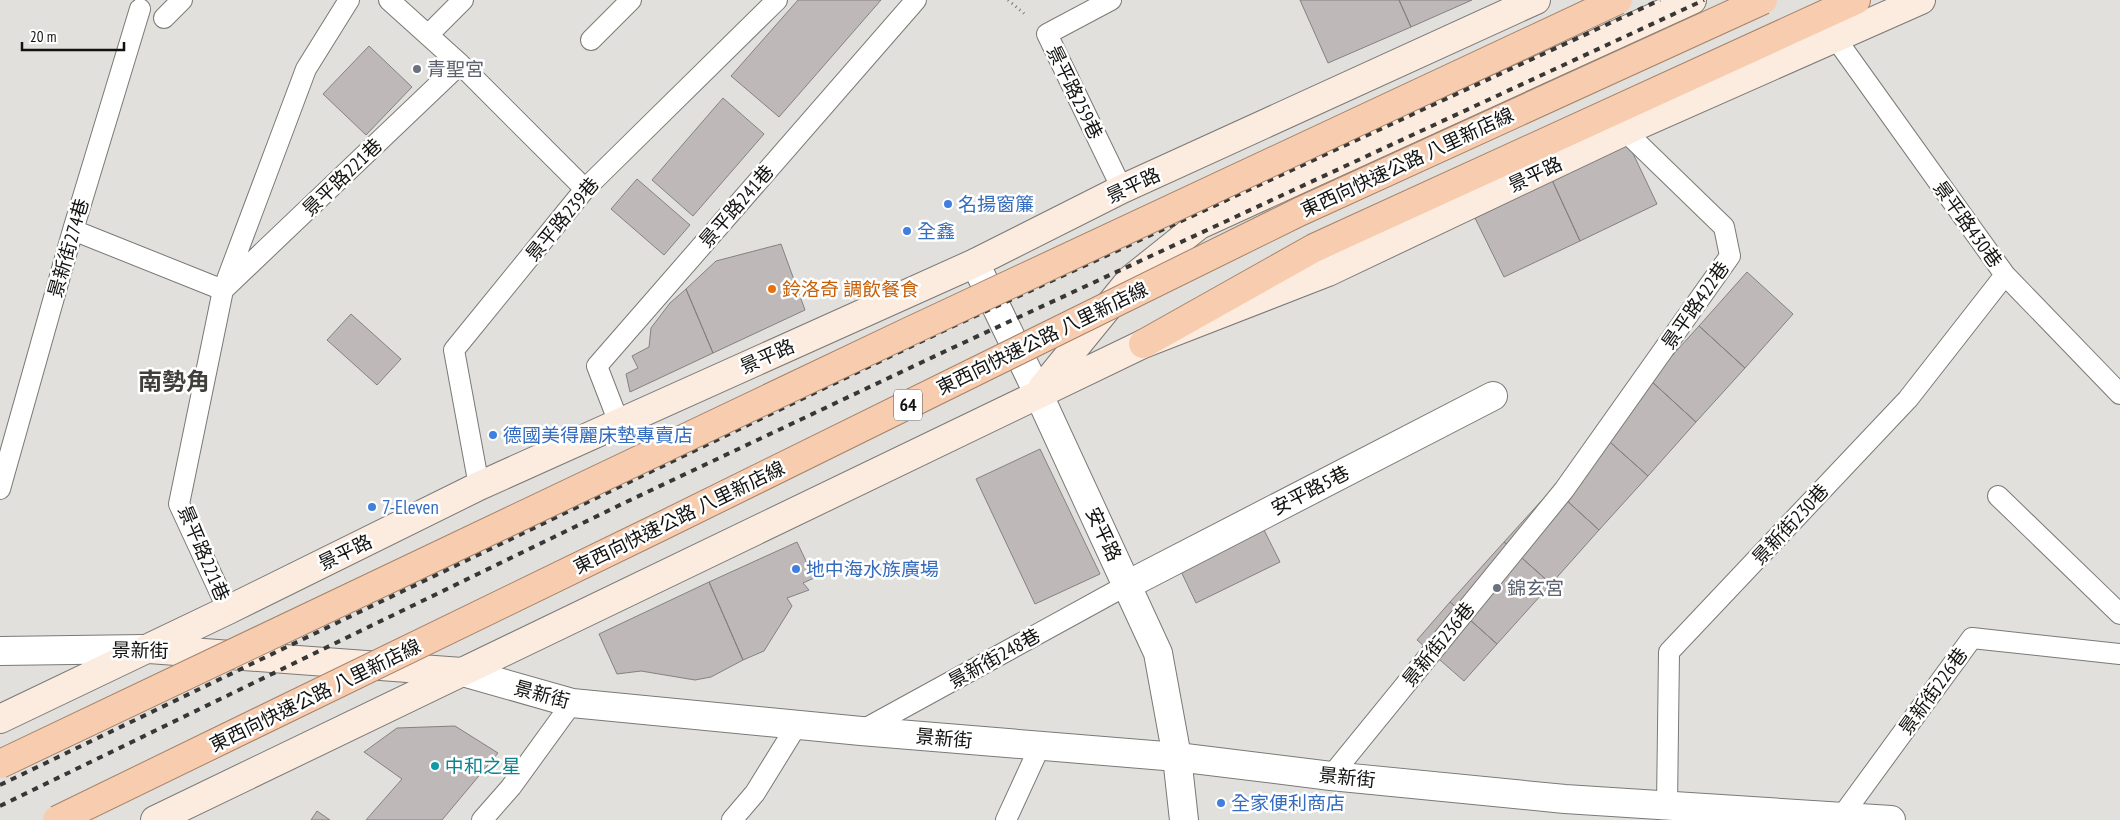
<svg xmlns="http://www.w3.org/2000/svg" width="2120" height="820" viewBox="0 0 2120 820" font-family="'PT Sans Narrow','Noto Sans TC',sans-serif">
<rect width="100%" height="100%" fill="#e1e0dc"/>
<path fill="#beb9b8" stroke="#858180" d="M798,0h83l-102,117 -48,-41z
M1300,0h99l12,27 -83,36z
M1399,0h73l-61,27z
M369,46l43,41 -46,48 -43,-41z
M723,98l41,36 -71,82 -41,-36z
M1628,143l29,61 -77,37 -28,-61z
M637,179l53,46 -26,30 -53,-46z
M1552,180l28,61 -76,36 -29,-59z
M781,244l24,66 -92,43 -27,-64 30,-28z
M1747,272l46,42 -48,54 -46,-42z
M686,289l27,64 -83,39 -4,-18 12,-6 -6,-12 17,-9 2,-19 19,-25z
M351,314l50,45 -24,26 -50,-45z
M1699,326l46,42 -49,54 -46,-42z
M1650,380l46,42 -48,54 -47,-42z
M1601,434l47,42 -49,54 -46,-42z
M1040,449l60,125 -65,30 -59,-125z
M1553,488l46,42 -48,54 -47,-42z
M1261,524l19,38 -84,41 -18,-38z
M797,542l17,36 -11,5 6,7 -22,8 5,8 -28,45 -21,9 -34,-78z
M1504,542l47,42 -54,60 -47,-42z
M709,582l34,78 -32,17 -16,3 -54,-9 -24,3 -18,-40z
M1450,602l47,42 -33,37 -47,-41z
M455,726l43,27 -56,67h-76l36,-41 -38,-27 33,-24z
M317,811l13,9h-19z"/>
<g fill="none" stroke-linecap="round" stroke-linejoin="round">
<g stroke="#7a7976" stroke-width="22">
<path id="service" d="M389,0l71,64 125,125
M1111,0l-64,34 75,155
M164,18l18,-18
M428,35l35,-35
M1836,39l169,236 115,119
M591,40l40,-40
M73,230l150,60 237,-226
M619,423l-22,-57 319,-366
M479,486l-25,-136 131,-161 192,-189
M0,489l73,-259 67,-221
M1998,496l122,118
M228,610l-49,-106 44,-214 83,-221 43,-69
M861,731l266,-146
M1331,776l233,-286 166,-234 -6,-29 -99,-96
M1667,805l2,-153 239,-253 97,-124
M482,820l29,-33 61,-84
M732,820l23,-27 42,-68
M1006,820l34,-74
M1839,820l133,-182 148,16"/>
</g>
<g stroke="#7a7976" stroke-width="30">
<path id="minor" d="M975,263l63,130 120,260 19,104 7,63
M1127,585l366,-189"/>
</g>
<g stroke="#7a7976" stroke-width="30">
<path id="tertiary" d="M0,651l145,-2
M463,672l109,31 289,28 316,26 154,19 234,23 326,21"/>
</g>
<g stroke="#7a7976" stroke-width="30">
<path id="secondary" d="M1042,388l88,-108 69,-55 493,-225
M149,649l313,23
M0,719l228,-109 251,-124 496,-223 147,-74 414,-189
M155,820l988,-476 185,-72 297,-141 296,-131"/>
</g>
<g stroke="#a68269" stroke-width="30">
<path id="trunk" d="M1143,344l171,-96 542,-248"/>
</g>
<path stroke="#7a7977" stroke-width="3" stroke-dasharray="1 4" stroke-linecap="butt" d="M1008,0l18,15"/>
<use href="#service" stroke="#fff" stroke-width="20"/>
<use href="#minor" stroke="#fff" stroke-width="28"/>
<use href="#tertiary" stroke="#fff" stroke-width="28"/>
<use href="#secondary" stroke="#fcece0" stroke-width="28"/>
<use href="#trunk" stroke="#f8ccae" stroke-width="28"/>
<path stroke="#373736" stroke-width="4" stroke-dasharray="6 6" stroke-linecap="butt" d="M0,785l943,-454 717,-331
M0,806l624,-303 326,-154 754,-349"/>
<g stroke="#a68269" stroke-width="30" stroke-linecap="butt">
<path id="trunk-bridge" d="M0,764l908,-432 710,-332
M57,820l607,-295 635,-313 464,-212"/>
</g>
<use href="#trunk-bridge" stroke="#f8ccae" stroke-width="28"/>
</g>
<g fill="#6b7280" stroke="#fff" stroke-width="2">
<circle cx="417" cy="69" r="5"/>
<circle cx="1497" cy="588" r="5"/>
</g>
<g fill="#3f7fe0" stroke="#fff" stroke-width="2">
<circle cx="948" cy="204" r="5"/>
<circle cx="907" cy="231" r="5"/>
<circle cx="493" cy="435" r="5"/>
<circle cx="372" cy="507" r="5"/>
<circle cx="796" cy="569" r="5"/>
<circle cx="1221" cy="803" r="5"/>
</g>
<circle fill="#e8710a" stroke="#fff" stroke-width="2" cx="772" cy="289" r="5"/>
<circle fill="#0f9aa8" stroke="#fff" stroke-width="2" cx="435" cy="766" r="5"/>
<g text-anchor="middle" stroke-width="5" stroke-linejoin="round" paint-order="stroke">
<rect fill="#fff" stroke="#595958" stroke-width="1" x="894" y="389.5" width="28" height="31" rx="4"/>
<g font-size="18" font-weight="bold" fill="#121211">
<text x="908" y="411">64</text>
</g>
<g font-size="19" fill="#5b616d" stroke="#fff" text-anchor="start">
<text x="427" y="76">青聖宮</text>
<text x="1507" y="595">錦玄宮</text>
</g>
<g font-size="19" fill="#121211" stroke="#fff">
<text transform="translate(1075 92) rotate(64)" y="7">景平路259巷</text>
<text transform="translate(1407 162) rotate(-25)" y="7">東西向快速公路 八里新店線</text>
<text transform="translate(1535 174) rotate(-25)" y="7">景平路</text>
<text transform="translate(342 177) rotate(-44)" y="7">景平路221巷</text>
<text transform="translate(1133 185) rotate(-25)" y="7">景平路</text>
<text transform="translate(736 206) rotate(-49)" y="7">景平路241巷</text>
<text transform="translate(562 219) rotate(-50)" y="7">景平路239巷</text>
<text transform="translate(1968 224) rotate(54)" y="7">景平路430巷</text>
<text transform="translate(68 248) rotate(-74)" y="7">景新街274巷</text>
<text transform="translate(1695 305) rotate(-55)" y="7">景平路422巷</text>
<text transform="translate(1042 338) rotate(-26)" y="7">東西向快速公路 八里新店線</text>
<text transform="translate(767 356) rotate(-24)" y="7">景平路</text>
<text transform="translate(1310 490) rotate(-27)" y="7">安平路5巷</text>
<text transform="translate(679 517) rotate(-26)" y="7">東西向快速公路 八里新店線</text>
<text transform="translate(1790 524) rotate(-47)" y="7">景新街230巷</text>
<text transform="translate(1104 534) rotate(65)" y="7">安平路</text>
<text transform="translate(345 552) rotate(-26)" y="7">景平路</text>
<text transform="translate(204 553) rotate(67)" y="7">景平路221巷</text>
<text transform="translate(1438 644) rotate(-51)" y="7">景新街236巷</text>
<text transform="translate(140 650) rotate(1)" y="7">景新街</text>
<text transform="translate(994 658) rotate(-29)" y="7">景新街248巷</text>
<text transform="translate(1933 691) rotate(-54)" y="7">景新街226巷</text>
<text transform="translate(542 694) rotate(15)" y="7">景新街</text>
<text transform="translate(315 695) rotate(-26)" y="7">東西向快速公路 八里新店線</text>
<text transform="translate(944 738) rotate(5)" y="7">景新街</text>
<text transform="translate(1347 777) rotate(6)" y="7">景新街</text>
</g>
<g font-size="19" fill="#366cbe" stroke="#fff" text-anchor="start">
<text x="958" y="211">名揚窗簾</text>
<text x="917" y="238">全鑫</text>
<text x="503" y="442">德國美得麗床墊專賣店</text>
<text x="382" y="514">7-Eleven</text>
<text x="806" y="576">地中海水族廣場</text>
<text x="1231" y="810">全家便利商店</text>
</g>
<g font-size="19" fill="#c56008" stroke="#fff" text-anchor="start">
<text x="782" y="296">鈴洛奇 調飲餐食</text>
</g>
<g font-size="19" fill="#0d838f" stroke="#fff" text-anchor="start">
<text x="445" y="773">中和之星</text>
</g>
<g font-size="24" font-weight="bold" fill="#403f3c" stroke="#fff">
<text x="174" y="390">南勢角</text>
</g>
</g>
<path d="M22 42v8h102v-8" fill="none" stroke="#121211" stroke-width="2.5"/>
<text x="30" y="42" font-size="15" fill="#121211" stroke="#ffffff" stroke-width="4" paint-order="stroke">20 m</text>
</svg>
